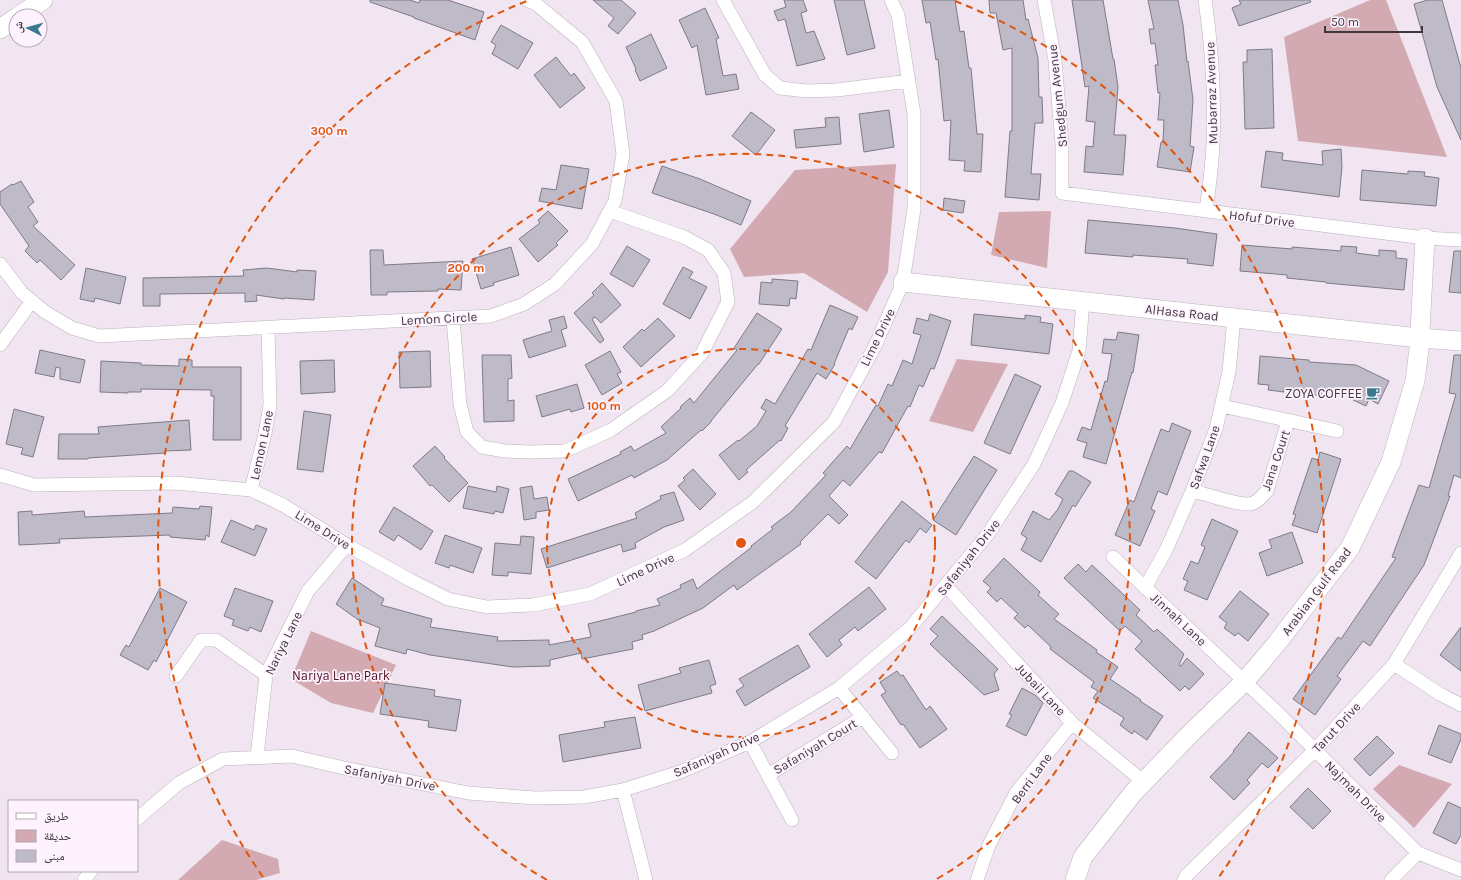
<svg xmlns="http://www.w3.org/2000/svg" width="1461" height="880" viewBox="0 0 1461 880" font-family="Karla,'Noto Naskh Arabic',sans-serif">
<rect width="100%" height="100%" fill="#f0e5f1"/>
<path fill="#d3aab1" d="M1370,0h16l61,157 -149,-16 -14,-104z
M896,164l-8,108 -21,40 -63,-39 -60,4 -14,-28 65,-79z
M1051,211l-4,57 -56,-13 8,-43z
M957,359l51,5 -35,68 -44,-11z
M311,631l85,34 -23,48 -42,-10 -40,-24z
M1399,765l53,19 -38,44 -41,-39z
M222,840l56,19 2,14 -24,7h-78z"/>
<path fill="#bfbac8" stroke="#7f7a87" d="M370,0h40l9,3 1,-3h28l36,12 -9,28 -61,-22v-1l-44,-15z
M593,0h28l15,13 -18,21 -10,-8 6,-8z
M784,0h19l4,11 -6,2 5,20 8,-2 11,28 -28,7 -12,-47 -7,2 -4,-10 12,-4z
M834,0h30l11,48 -28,7z
M922,0h33l5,32 4,-1 5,37h2l6,66h6l-2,38 -17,-1 1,-10 -16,-1 2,-40 -7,1 -6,-62 -2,1 -6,-38 -4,1z
M989,0h34l3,20 2,-1 10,39 1,39h3l1,26h-8l-4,51h10l-2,26 -34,-3 5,-66h2v-83l-9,2 -7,-37h-6z
M1072,0h31l10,59h1l4,28 -4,48h12l-3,40 -39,-3 2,-26 7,1 2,-25 -9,-1 3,-35 -4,1z
M1148,0h30l5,25 4,37 1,-1 5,39 -3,46 4,1 -4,25 -33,-5 4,-25h2l1,-22h-6l2,-27h-2l-3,-28h3l-3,-22 -4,1 -2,-15h5z
M1239,0h71l1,2 -72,24 -7,-18 9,-4z
M1428,0h14l19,68v72l-24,-53 -23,-83z
M705,8l14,30 -3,1 7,37 13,-2 3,15 -33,6 -9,-50 -5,3 -13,-28z
M501,25l32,18 -15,26 -26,-15 4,-9 -5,-3z
M651,34l16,34 -27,13 -5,-11 1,-1 -10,-22z
M1272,49l2,79 -29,1 -2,-67h4v-12z
M556,57l15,19 3,-3 11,15 -25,20 -26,-33z
M889,110l5,37 -30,5 -5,-38z
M751,112l24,18 -19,25 -24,-19z
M839,117l2,27 -45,4 -2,-18 32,-3 -1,-9z
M1341,149l1,18 -3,30 -78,-10 5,-36 17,2 -1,7 41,5 -1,-14z
M561,165l28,4 -7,40 -43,-8 3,-13 14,2z
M662,166l38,13 51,22 -10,24 -27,-11 -62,-21z
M1362,170l46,4v-3l17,1 -1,4 15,2 -3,28 -76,-6z
M21,181l13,21 -6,5 10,15 -5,4 42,39 -14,15 -21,-20 -3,3 -12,-12 4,-5 -29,-42v-12l12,-8 1,1z
M944,198l21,3 -2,12 -20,-3z
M548,211l20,20 -12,12 2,2 -20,17 -19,-23 21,-16 -2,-3z
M1088,220l87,8 42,6 -4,32 -26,-3 1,-4 -55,-4v2l-48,-4z
M1242,245l50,4v-2l49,4v-5l16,1 -1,6 23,3v-6l17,1v7l11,1 -3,31 -78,-7v-1l-39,-4v-3l-47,-4z
M627,246l23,14 -17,27 -23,-13z
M511,247l8,28 -26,8 1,2 -13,4 -9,-30z
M370,250h13l1,15 79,-4 -2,29 -23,-1v2l-51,1v3h-16z
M1454,251h7v42l-12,-1z
M683,267l10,5 -4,6 18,9 -17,32 -27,-15z
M86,268l40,9 -6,27 -25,-6 -1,4 -14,-3z
M267,268l30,4v-2l19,1 -2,29 -30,-2v1l-28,-4 1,6 -12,1v-9l-85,1v12h-17v-28l101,-2 -1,-6z
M772,279l26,2 -2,18 -6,-1 -1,8 -30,-2 2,-22 11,1z
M602,283l19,22 -20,18 -6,-6 -3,2 12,21 -4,3 -26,-30 20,-18 -2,-2z
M830,305l28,12 -6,13 -3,-2 -15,36h1l-9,15 -9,-6 -32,53 3,2 -7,13 -1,-1 -34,30 2,2 -9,8 -20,-25 19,-15 1,1 18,-15 9,-15 -5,-3 5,-9 9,5 33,-55 3,1z
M757,313l25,16 -23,35h-1l-47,57v1l-9,9 -1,-1 -34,30 -33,18 -2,-3 -54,26 -10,-22 53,-25 -1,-2 11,-6 3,5 32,-18 -5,-6 20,-19 -1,-1 10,-9 4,5 43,-53 -3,-2z
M930,314l21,7 -12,35 -5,13 -3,-1 -8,19 -4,-2 -9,22 -2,-1 -26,47 -3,-1 -29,34 -7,-6 -14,16 19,19 -9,9 -11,-10 -28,28 1,2 -64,46 -3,-5 -31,23 -49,23 -12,4 1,4 -11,3 1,7 -51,10 -1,-6 -31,7v6l-37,1 -83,-12 -23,-6 -1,5 -31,-8 5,-18 -23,-9 -21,-15 16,-26 32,21 -3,6 51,14 -2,8 68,10 -1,4 52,-1v5l42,-8 -3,-13 48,-12v-1l24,-6 -3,-6 24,-11 -1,-3 13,-6 4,10 55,-42 -1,-1 22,-17 -2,-2 20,-15 35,-37 -3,-2 24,-27 3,3 26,-44 2,1 10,-22 4,2 11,-26 9,4 9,-29 -8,-2 4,-15 11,3z
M974,314l51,5v-4l16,2 -1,5 13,2 -4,30 -78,-9z
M564,316l3,12 -6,2 5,16 -37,12 -6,-18 29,-9 -3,-11z
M658,318l17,18 -34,31 -18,-20 19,-18 2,2z
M1118,332l21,3 -6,38 -1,-1 -26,92 -23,-7 4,-14 -10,-3 5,-13 9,3 14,-49 2,1 5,-28 -10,-1 2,-14 12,1z
M40,350l45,10 -5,23 -20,-4v-11l-4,-1 -2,10 -19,-4z
M430,351l1,36 -31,1 -1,-36z
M610,351l11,21 -4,2 5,9 -20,12 -17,-30z
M482,355h29l1,23 -4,1v22l6,-1v21l-30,1z
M1454,355h7v123l-7,-3 -6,21h2l-26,69 -54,81 -7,-5 -26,35 4,3 -26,36 -22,-16 45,-62 3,2 55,-81 -4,-1 27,-72 10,3 27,-94 -7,-1z
M1260,356l49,4v2l47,3 33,16 -11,23 -9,-5 -3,7 -13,-6 2,-6 -31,-3v5l-17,-2v-5l-23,-1v4l-16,-2 1,-5 -11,-1z
M179,359l13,1v7h49v73h-28l1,-44h-3v-6l-70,-1v3h-13v1l-28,-1 1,-31 40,2v2l38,1z
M334,360l1,32 -34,2 -1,-33z
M1015,374l26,12 -31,68 -26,-11z
M577,384l7,24 -13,4 -1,-3 -28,8 -6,-21z
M14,409l30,8 -11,40 -12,-3 2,-6 -17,-4z
M304,411l27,4 -8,57 -26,-3z
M189,420l2,30 -26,1v2l-77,5v1h-30l1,-25h40l-1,-7z
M1172,423l19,8 -24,64 -9,-4 -7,18 4,2 -15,35 -25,-11 15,-35 4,2 27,-73 8,3z
M435,446l10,11 -1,1 24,25 -19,19 -17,-17 -2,1 -17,-20z
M1320,452l21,7 -24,74 -25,-8 4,-10 -3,-1 19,-56 6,2z
M974,456l23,14 -41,65 -23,-15z
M693,469l23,25 -16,16 -22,-24 7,-6 -2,-2z
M1069,471h4l18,11 -16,25 -2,-2 -32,57 -20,-12 6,-12 -6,-4 12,-23 16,9 9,-11 5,-10 -8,-5z
M468,486l28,6 1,-6 12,3 -6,24 -8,-2 -1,3 -31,-6z
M532,486l2,13 13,-2 2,13 -13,2v6l-12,2 -4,-32z
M674,492l10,28 -20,7 -29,16 1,5 -13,4 -2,-8 -74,24 -6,-19 96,-31 -2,-5 26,-14 -1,-3z
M902,501l30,24 -6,8 -6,-5 -11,15 -3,-3 -30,39 -21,-17z
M200,506l12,1 -3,30 -3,-2 -1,5 -35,-3v-2l-111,4 1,4 -41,2 -1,-33 14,-1v4l52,-4 1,6 87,-4 1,-6 26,2z
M394,507l39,24 -12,19 -23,-15 -4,6 -15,-9z
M1212,519l26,12 -31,69 -23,-10 4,-9 -5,-2 8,-18 7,3 7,-17 -4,-2z
M231,520l23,10 2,-5 11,4 -12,27 -34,-14z
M1292,532l11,31 -36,13 -8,-23 13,-5 -3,-8z
M445,535l37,13 -9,25 -23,-8 -1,3 -14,-5z
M521,536l13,1 -3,37 -23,-2v4l-16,-1 3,-32 25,2z
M1004,558l36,34 -2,3 21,19 -5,5 43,31 -1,2 22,15 -8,12 31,21 -1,1 23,15 -16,24 -13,-9 -2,3 -12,-9 4,-7 -31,-20 5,-7 -7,-4 3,-5 -44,-33 1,-2 -23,-22 -3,3 -11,-10 4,-4 -17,-16 -4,4 -10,-10 4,-4 -8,-7z
M1078,564l8,8 6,-7 48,45 -4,5 18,17 3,-3 27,25 -5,11 2,1 6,-8 17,16 -15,16 -4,-4 -5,5 -45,-42 7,-8 -17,-15 -5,5 -56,-53z
M869,587l17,22 -28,22 -3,-4 -16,13 3,5 -15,12 -18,-23z
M160,588l27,14 -31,60 -2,-2 -6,10 -28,-15 6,-10 3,2z
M235,588l38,13 -12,31 -11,-5 -2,4 -16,-6 2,-5 -10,-4z
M1240,591l29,23 -21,27 -10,-8 -3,3 -11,-8 3,-5 -8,-6z
M942,616l56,53 -4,5 5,16 -15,5 -54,-51 8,-8 -8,-7z
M1461,627v44l-21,-16z
M798,645l12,22 -65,39 -9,-15 8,-5 -5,-7z
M709,660l7,24 -6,2 2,7 -67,18 -7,-26 43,-12 -2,-5z
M897,671l4,5 2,-1 23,35 4,-4 17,23 -27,19 -17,-24 -2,1 -20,-30 5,-3 -6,-10z
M385,683l50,7 -1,6 27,4 -5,31 -28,-4 1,-6 -49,-7z
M1022,688l13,7 8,8 -17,33 -20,-10 6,-11 -3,-1z
M635,717l6,31 -78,14 -4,-27 46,-8 -1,-5z
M1439,725l22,9v5l-10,24 -23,-9z
M1249,732l29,26 -10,10 -6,-5 -15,17 3,3 -16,17 -24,-23 24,-25 -1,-1z
M1377,736l17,17 -24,23 -16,-17z
M1308,788l23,23 -18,18 -23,-22z
M1448,802l13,6v27l-5,9 -23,-11z"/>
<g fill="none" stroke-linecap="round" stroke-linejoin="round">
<g stroke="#bcb1bd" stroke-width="14">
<path id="minor" d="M723,0l42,75 15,13 27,3 30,-1 72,-9
M1044,0l11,60 7,85v48l363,45 36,2
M1205,0c7,48 10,96 8,144 -1,22 -4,45 -7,67
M0,264l22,29 23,19 27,16 27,8 392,-20 33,-12 31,-20 37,-40 23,-43 8,-47 -7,-53 -34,-59 -46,-38 -9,-4
M453,318l7,86 7,28 15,15 23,4 25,1 35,-1 46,-21 56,-39 35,-38 26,-51 -4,-29 -16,-23 -24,-13 -74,-26
M0,345l32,-44
M1222,406l115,25
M0,475l34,10 141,-2 76,7 32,15 64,40 63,35 38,19 39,8 46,-2 57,-11 95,-44 68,-48 81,-80 41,-76 28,-64 11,-73v-95l-16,-99 -7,-15
M251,490l14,-56 5,-29 -2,-78
M1192,491c15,3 43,14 58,13 7,-1 12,-8 17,-13l21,-70
M1113,557l166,157 139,139 43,17
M946,586l126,137 72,59
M1145,588l22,-40 25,-57 24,-62 13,-57 5,-54
M1394,664l46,30 21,11
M176,676l25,-36h15l50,35
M839,688l53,65
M750,742l42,78
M257,757l9,-82 42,-84 39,-46
M768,775l95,-58
M623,790l23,90
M137,819l42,-36 44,-24 69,-3 52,12 124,25 67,5 49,-1 39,-7 57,-18 70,-30 89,-54 71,-60 78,-94 46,-70 28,-61 17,-52 4,-50
M84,880l7,-9
M977,880l12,-35 27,-52 56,-70
M1184,880l2,-4 129,-126 79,-86 67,-111
M1391,880l27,-27"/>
</g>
<g stroke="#bcb1bd" stroke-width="20">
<path id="secondary" d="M19,16l24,-16
M0,29l16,-11
M903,282l516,56 42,3
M1075,880l8,-23 50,-64 58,-60 54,-52 32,-38 73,-95 41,-86 24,-81 4,-32 6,-111"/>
</g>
<use href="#minor" stroke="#fff" stroke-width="13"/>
<use href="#secondary" stroke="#fff" stroke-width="19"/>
</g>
<g fill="none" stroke="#df570e" stroke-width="2" stroke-dasharray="7 5">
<circle cx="741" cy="543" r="194"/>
<path d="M547 880A389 389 0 1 1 935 880"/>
<path d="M263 877A583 583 0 0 1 527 1M955 1A583 583 0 0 1 1219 877"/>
</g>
<defs>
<g id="cafe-bare" transform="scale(1.08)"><path d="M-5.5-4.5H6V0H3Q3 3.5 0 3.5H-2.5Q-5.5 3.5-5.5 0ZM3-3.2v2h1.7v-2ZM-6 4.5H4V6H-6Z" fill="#397b8c" stroke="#fef2fe" stroke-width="2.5" paint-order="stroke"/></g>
</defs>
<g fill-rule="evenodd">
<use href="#cafe-bare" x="1373" y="393"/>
</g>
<g text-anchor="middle" stroke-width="3.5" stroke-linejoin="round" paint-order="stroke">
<g font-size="13" fill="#3d383d" stroke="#fef2fe">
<text transform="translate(1211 93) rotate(-92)" y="5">Mubarraz Avenue</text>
<text transform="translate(1057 96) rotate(-96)" y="5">Shedgum Avenue</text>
<text transform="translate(1262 218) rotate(7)" y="5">Hofuf Drive</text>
<text transform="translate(1182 312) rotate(6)" y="5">AlHasa Road</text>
<text transform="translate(439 318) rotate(-3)" y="5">Lemon Circle</text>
<text transform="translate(877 337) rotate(-64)" y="5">Lime Drive</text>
<text transform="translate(261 445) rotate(-78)" y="5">Lemon Lane</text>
<text transform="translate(1204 457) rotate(-70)" y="5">Safwa Lane</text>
<text transform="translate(1275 460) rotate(-71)" y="5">Jana Court</text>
<text transform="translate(323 529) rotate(32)" y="5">Lime Drive</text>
<text transform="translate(968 557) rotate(-52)" y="5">Safaniyah Drive</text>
<text transform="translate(645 569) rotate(-25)" y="5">Lime Drive</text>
<text transform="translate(1316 591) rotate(-53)" y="5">Arabian Gulf Road</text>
<text transform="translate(1179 619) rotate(43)" y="5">Jinnah Lane</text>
<text transform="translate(283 643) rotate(-64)" y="5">Nariya Lane</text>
<text transform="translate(1041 689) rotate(47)" y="5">Jubail Lane</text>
<text transform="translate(1336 727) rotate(-47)" y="5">Tarut Drive</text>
<text transform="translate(815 746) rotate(-31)" y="5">Safaniyah Court</text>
<text transform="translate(716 754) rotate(-24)" y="5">Safaniyah Drive</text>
<text transform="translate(390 777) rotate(11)" y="5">Safaniyah Drive</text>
<text transform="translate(1031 778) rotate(-54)" y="5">Berri Lane</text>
<text transform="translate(1356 791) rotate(45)" y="5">Najmah Drive</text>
</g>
<g font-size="13" fill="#3d383d" stroke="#fef2fe" text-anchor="end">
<text x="1362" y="398">ZOYA COFFEE</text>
</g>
<g font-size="13" fill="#521426" stroke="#fef2fe">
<text x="341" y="680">Nariya Lane Park</text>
</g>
</g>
<circle cx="741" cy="543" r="6" fill="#df570e" stroke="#fef2fe" stroke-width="2"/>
<g font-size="12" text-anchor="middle" font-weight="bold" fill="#df570e" stroke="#fef2fe" stroke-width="3.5" stroke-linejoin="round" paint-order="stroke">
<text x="329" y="135">300 m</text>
<text x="466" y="272">200 m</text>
<text x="604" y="410">100 m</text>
</g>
<rect x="8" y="800" width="130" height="72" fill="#fef2fe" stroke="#b1a8b1"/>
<rect x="16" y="813" width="20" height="6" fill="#ffffff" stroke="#b1a8b1"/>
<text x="44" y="820" font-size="12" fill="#3d383d">طريق</text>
<rect x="16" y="830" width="20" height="12" fill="#d3aab1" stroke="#b1a8b1"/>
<text x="44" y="840" font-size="12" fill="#3d383d">حديقة</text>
<rect x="16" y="850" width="20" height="12" fill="#bfbac8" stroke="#b1a8b1"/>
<text x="44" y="860" font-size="12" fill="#3d383d">مبنى</text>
<g transform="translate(28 28) rotate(276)"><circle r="19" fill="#fef2fe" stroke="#b1a8b1"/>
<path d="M0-3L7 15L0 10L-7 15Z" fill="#397b8c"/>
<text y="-6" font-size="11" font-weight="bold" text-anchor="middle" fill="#3d383d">ش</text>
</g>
<path d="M1325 26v6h97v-6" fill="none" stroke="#3d383d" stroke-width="2"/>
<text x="1331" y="26" font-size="12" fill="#3d383d" stroke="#fef2fe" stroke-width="3" paint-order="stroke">50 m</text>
</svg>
